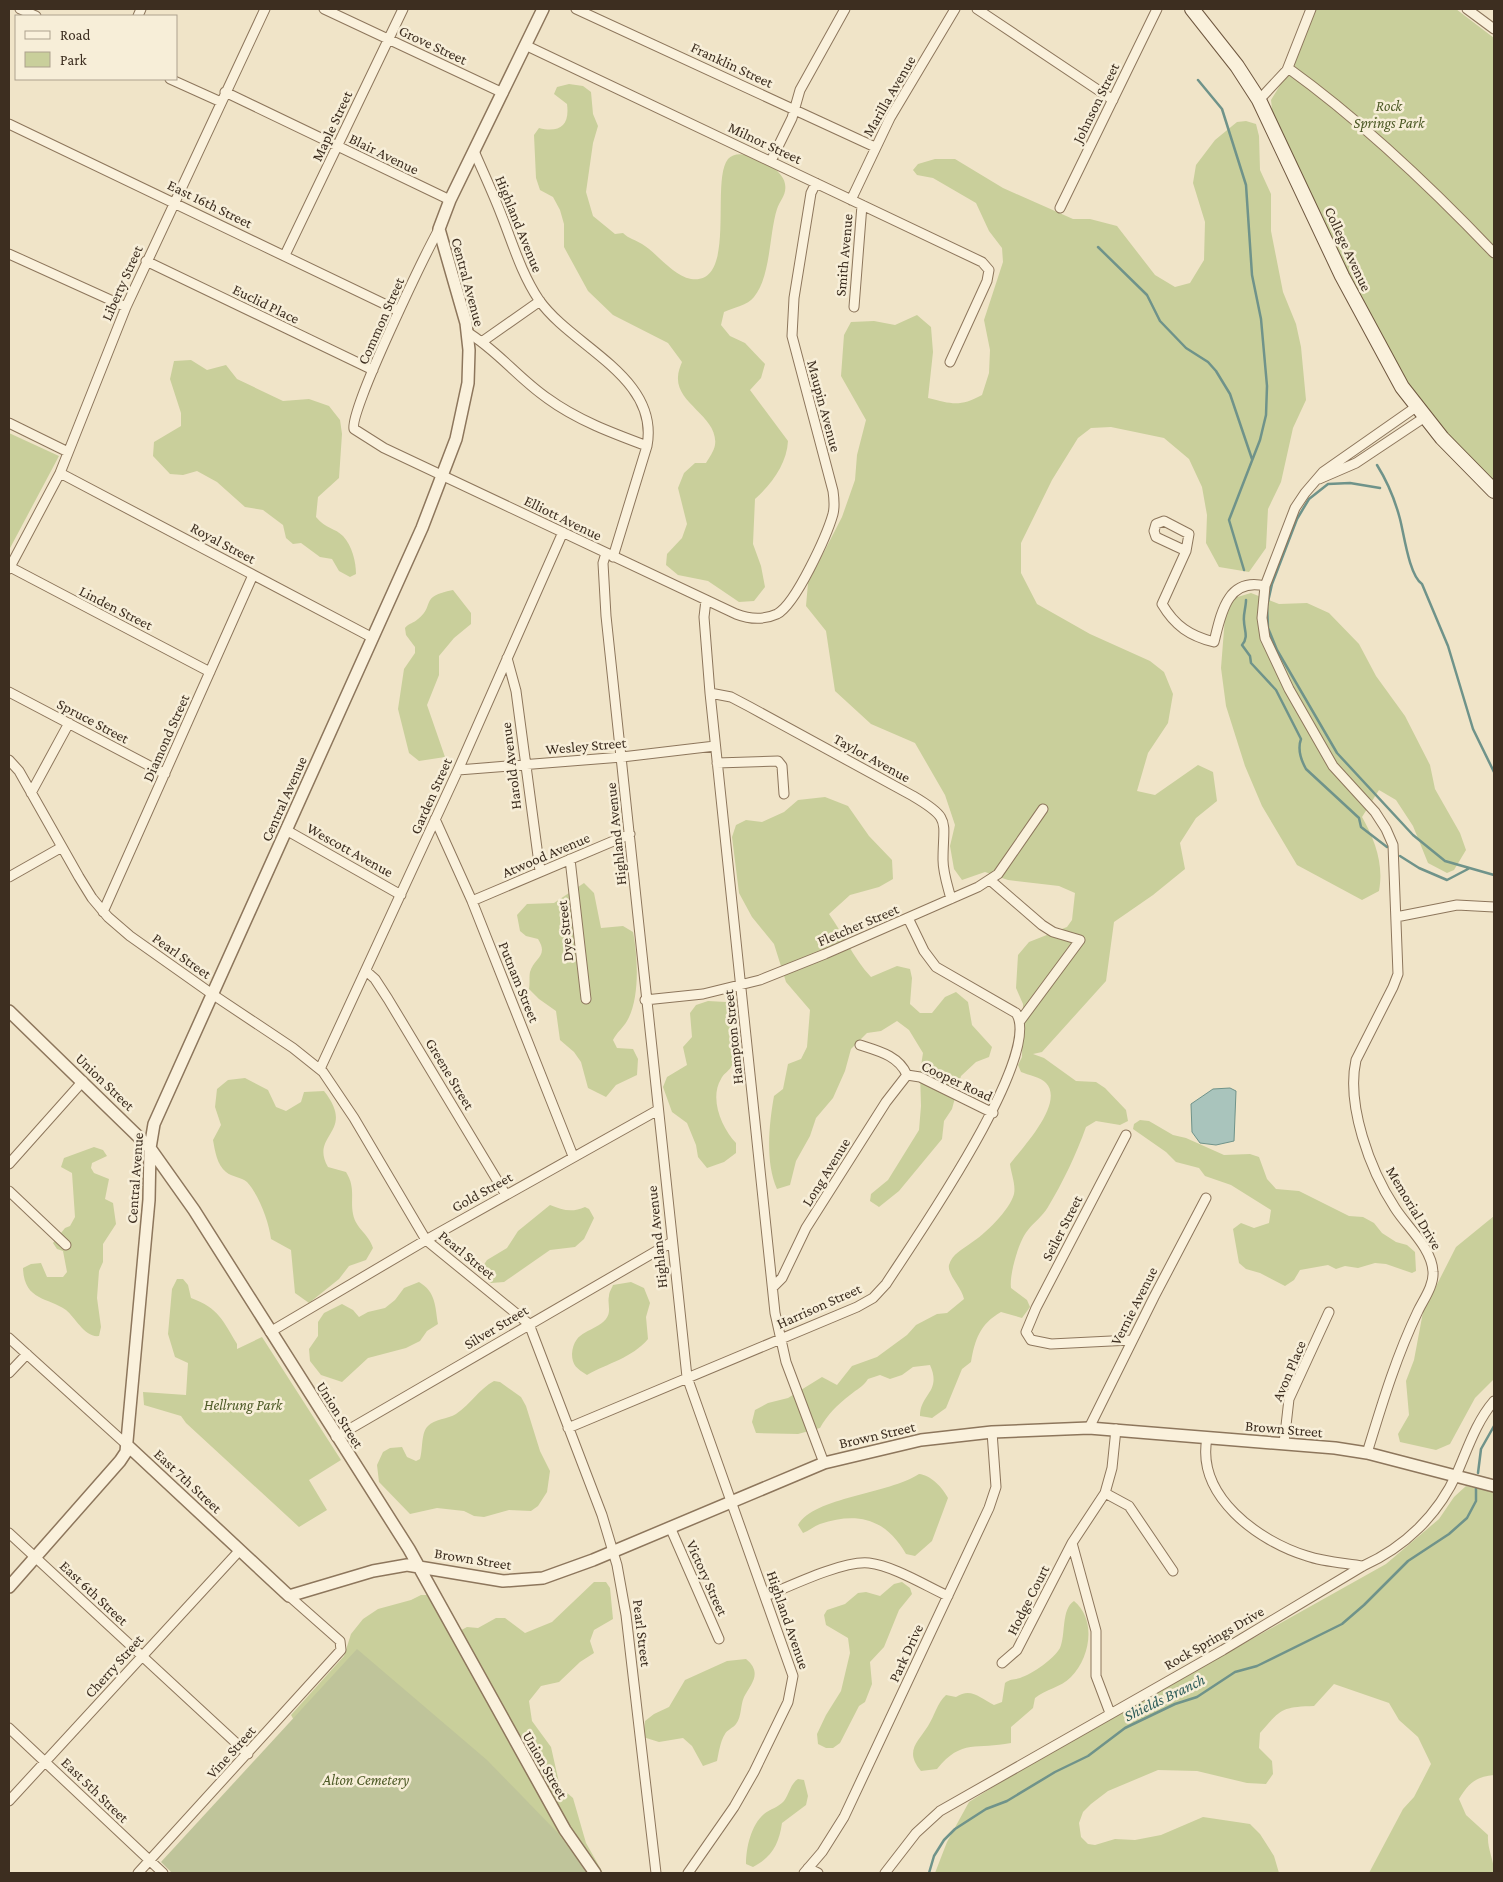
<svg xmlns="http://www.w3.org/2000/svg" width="1503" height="1882" viewBox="0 0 1503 1882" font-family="'Crimson Pro',serif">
<rect width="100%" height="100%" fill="#f0e4c8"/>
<path fill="#c9cf9b" d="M1315,9h141l38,29v442l-39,-37 -32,-37 -30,-47 -50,-93 -71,-156 -1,-10 24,-39z
M569,84l14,2 8,6 2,22 5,12 -5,17 -7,49 7,24 22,18 8,-1c6,6 13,7 19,11 15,9 31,32 49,35 47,7 19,-98 37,-120 12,-15 55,8 57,25 2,11 -5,16 -8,25 -8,25 -6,67 -23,88 -6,8 -21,11 -30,15l-3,13 9,11 15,7 20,21 -4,14 -11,12 38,51c-1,22 -16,43 -33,58l-2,45 8,22 4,21 -11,14 -15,1 -31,-21 -30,-6 -12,-10 1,-11 15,-16 5,-14 -9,-36 6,-15 11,-10h11c3,-5 8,-12 9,-18 4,-28 -39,-41 -37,-68 0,-5 2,-10 4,-15l-14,-19 -55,-28 -25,-24 -24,-44v-23l-4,-14 -7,-13 -13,-7 -4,-12 -2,-43 5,-7c20,5 31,-2 28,-24l-13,-10 3,-7z
M1246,121l10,3 3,12 1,34 11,24v37l12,61 13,32 5,23 5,53 -13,28 -12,54 -13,27 -2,39 -17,24 -30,-5 -13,-24 1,-28 -5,-28 -13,-28 -25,-21 -53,-11 -20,1 -13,10 -26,42 -31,63v30l16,31 53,30 60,27 14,11 9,22 -5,29 -20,30 -11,38 18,4 43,-30 15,7 4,29 -21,17 -16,25 5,26 -32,26 -39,27 -8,59 -64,71 -9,2 11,4 32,23 20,1 9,6 21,22 2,11 -8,4 -24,-4 -10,6c-10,28 -23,55 -38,80 -6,10 -13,14 -20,23 -9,10 -19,45 -17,58l16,12 3,7 -8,11 -21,-6c-21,12 -26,27 -30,50l-9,7 -16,39 -14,10 -12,-2c0,-22 22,-24 10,-51l-17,2 -11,8 -12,4 -10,-4 -12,4c-5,8 -11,10 -18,16 -12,9 -23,20 -30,33l-22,6 -42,-1 -4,-11 3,-12 13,-7 20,-5 34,-21 15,8 15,-19 25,-9 30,-22 9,-10 21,-11 10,-1 17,-14c-2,-11 -17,-25 -15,-34 3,-11 14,-16 22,-22 13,-8 39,-33 43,-49 2,-9 -3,-21 -4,-30 12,-16 55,-61 36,-81 -5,-6 -18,-8 -25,-11l-3,-7 4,-8 1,-53 -7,-16 2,-33 11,-13 38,-15 5,-7 3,-27 -16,-7 -51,-6 -23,-8 -23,8 -8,-11 -4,-23 5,-21 -10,-30 -30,-52 -44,-19 -36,-33 -9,-60 -20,-25 2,-23 34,-66 13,-37 2,-25 9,-35 -25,-44 3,-41 7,-13 23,-1 21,4 22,-10 14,12 2,25 -5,46c24,6 32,9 54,-3l7,-22 1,-23 -6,-30 19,-58 -1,-14 -13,-17 -13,-28 -43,-25 -16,-3 -4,-5 5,-6 17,-5h20l48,29 70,31h17l27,7 38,49 20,12 15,-4 14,-23 1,-38 -12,-39 3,-18 19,-25 22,-18z
M191,360l16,10 19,-5 11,14 46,22 26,-2 20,7 11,14 2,14 -3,44 -21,19 -2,20c10,12 19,11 27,19 9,10 13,25 13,38l-6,3 -11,-6 -7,-12 -12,-2 -19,-14 -8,1 -7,-6 -3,-13 -20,-15 -18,-3 -28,-25 -20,-11 -14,4 -13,-1 -17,-18 1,-14 27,-16v-13l-11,-34 4,-18z
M9,433l50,23 -50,94z
M453,590l18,23v11l-17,14 -15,18v19l-12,30 18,52 -26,4 -10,-8 -11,-44 6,-40 11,-16v-6l-9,-12 -1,-7c4,-5 9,-5 13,-9 18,-14 0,-22 35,-29z
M1251,593l28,11 28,-1 22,10 30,31 17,32 29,40 25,49 5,24 25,44 6,17 -12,20 -7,3 -19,-10 -15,-37 -17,-26 -17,-10 -17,27c13,23 22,47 17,74l-17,9 -65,-35 -35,-59 -17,-40 -19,-60 -5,-38 4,-51 9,-19z
M825,797l23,9 21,30 23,24 1,19 -14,8 -29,8 -21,19c15,21 24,44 42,63l26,-11 13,3 2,9 -2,26 10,9h12l13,-16 11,-5 12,10 4,23 20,22 -3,10 -13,5 -15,14 -9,33 -8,12 -2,18 -43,52 -20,16 -9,-6 1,-7 17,-14 31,-50 2,-24 -1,-34 3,-19 -14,-23 -12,-9 -16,10 -14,2 -16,16 -6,22 -12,27 -17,20 -6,18 -14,25 -6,24 -13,4c-12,-27 -8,-65 -3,-93l9,-7 5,-25 13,-5 6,-12 3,-37 -24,-28 -12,-38 -22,-27 -13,-24 -7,-56 4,-12 10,-5 16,2 22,-10 14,-12z
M584,883l10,10 7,35 22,-2 10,6c5,25 7,67 -6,89 -4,7 -10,11 -14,19l4,8 16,1 5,10 -1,16 -21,10 -10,12 -18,-9 -7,-26 -7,-10 -14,-12 -4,-29 -17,-12 -10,-10c1,-5 0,-12 1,-17 4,-14 19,-16 8,-33l-12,-3 -6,-5 -3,-16 10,-11 27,-1z
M708,1001l18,1c12,17 18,46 5,65 -2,4 -8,7 -10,12 -12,20 1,49 15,64v10l-12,9 -17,6 -9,-11 -2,-12 -9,-22 -15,-11 -9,-25 4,-10 20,-12 -4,-18 9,-10 -2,-24 6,-8z
M245,1078l23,12 8,17 10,4 15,-9 3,-10 20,-1c33,42 -15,43 4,76l18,5c10,16 4,26 7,42 3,15 15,19 20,34l-7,12 -17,6 -10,13 -30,24 -14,-10 -4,-43 -20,-11c-2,-17 -12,-44 -24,-57 -6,-5 -15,-5 -21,-10 -9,-7 -11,-21 -13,-32l8,-15 -6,-18 2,-18 11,-9z
M1140,1120l9,1 24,14 13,3 38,17 26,-1 9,3 8,22 9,10 23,2 50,25 14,1 11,6 8,10 14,9 11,3 8,7 1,19 -4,2 -26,-9 -11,-1 -17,5 -13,-2 -9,3 -8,-4 -28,5 -6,10 -9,6 -25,-13 -14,-4 -7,-6 -6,-34 8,-6 13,5 15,-5 2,-13 -40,-25 -26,-9 -6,-8 -23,-6 -10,-10 -33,-23 1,-5z
M94,1147l9,3 4,6 -15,7 -1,5 3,5 15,6 -4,20 8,4 3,21 -13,20v18l-4,9 -2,27 4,29 -2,9c-14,2 -24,-19 -33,-26 -18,-13 -42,-9 -43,-42l8,-4 10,-1 6,14h16l4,-5 -4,-21 -6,-2 -4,-6 12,-15 5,-2 5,-9 -3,-44 -11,-6 3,-9z
M550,1205c12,5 22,8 35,2l4,2 5,9 -10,21 -9,8 -25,3 -46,32 -13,1 -7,-8 -1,-9 4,-6 20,-12 11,-17z
M1494,1216v163l-19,19 -25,46 -14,6 -36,-8 -2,-8 11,-19 -3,-34 8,-21 9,-48 33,-65z
M177,1279h6l5,6 3,13c28,10 32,23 46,46v5l25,-12 79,123 -32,20 18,30 -28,17 -113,-104 -5,-7 -37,-11 -1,-13 43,3 2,-32 -13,-6 -7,-23 4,-45z
M419,1282c17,10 16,24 19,42l-11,7 -7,10 -14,7 -38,10 -26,24 -21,-7 -11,-14 -1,-12 9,-13v-14l6,-9 18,-9 11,6 6,7 9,-5 17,-4 10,-8 9,-12z
M631,1282l13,6 6,15 -4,14 2,22c-16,19 -40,24 -61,36 -10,-6 -15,-10 -15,-21 2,-25 22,-21 34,-35 6,-8 1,-15 3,-23 0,-4 3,-8 4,-11z
M494,1381l6,1 21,15 5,9 14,45 10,20 -3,21 -9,14 -7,5 -22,-1 -25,7 -10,-1 -10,-5 -27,-3 -27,6 -31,-32 -2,-17 6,-13 7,-4 12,-1 5,10 9,4 4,-2c3,-10 1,-27 8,-33 6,-7 20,-7 28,-12 15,-10 23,-25 38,-33z
M919,1474c12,1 24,14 29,24l-16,43 -17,15 -9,-2c-20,-35 -48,-43 -86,-30 -6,2 -11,7 -17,9l-5,-8c16,-28 91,-31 121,-51z
M1466,1486l28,6v283c-19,2 -25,8 -35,24l7,16 22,20c-1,14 6,24 6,38h-125l34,-64 11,-12 17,-33 -13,-27 -19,-17 -10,-17 -55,-19 -20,22c-33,1 -33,3 -54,27l-1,15 13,13 1,13 -7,10 -19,-1 -50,-12 -39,-1 -50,21 -17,13 -8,8 -4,11 2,14 7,7 7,1 20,-6 20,1 26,-5 42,-18 47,7 10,10 14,22 5,17h-344l12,-31 22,-40 65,-41 352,-197 53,-45 15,-22z
M594,1582h12l4,6 3,31 -19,11 -4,11 4,12 -14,9 -21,20 -18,4 -12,15 3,20 19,26 9,40 13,11 13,45 17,30h-34l-266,-137 -12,-21 53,-59 7,-22 12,-15 15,-10 33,-9 10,-5h7l22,41 17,-9 11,1 18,-10h9l20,15 27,-11z
M902,1582l8,6 2,6 -13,16 -15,37 -14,15 2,22 -7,18 -6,4 -19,37 -7,5h-7l-8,-4 -1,-10 9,-19 15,-24 9,-38 -2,-15 -22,-13 -2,-10 3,-5 18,-6 13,-11 8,-1 14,4 14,-12z
M1074,1601c23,19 16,57 -3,76 -11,11 -25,12 -36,21l-2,10 -22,19v16c-34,7 -49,-5 -74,26l-16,2c-17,-20 -3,-29 7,-45 7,-11 9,-23 18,-31l10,2c15,-10 24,1 38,8l8,-3 3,-19c5,-4 9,-3 15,-5 12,-4 34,-19 40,-30 6,-13 1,-39 14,-47z
M746,1659c17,14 5,25 -2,38 -4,9 -2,19 -8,27 -3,4 -9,6 -11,10 -5,8 -6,18 -8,27l-14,5 -11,-20 -9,-8 -24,4 -16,-5 2,-16 9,-7 15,-7 16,-27 42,-19z
M798,1779l6,1 4,16 -2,9 -24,18c-3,21 -10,34 -29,44l-7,-3c0,-16 5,-39 18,-50 6,-5 15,-7 20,-13 5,-7 7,-18 14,-22z"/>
<path fill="#bfc49a" d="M357,1649l130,111 70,72 31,41h-416l-11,-11z"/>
<path fill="#a9c4bc" stroke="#6f938a" d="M1230,1088l6,3 -2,50 -18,4 -16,-2 -8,-11 -1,-28 22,-15z"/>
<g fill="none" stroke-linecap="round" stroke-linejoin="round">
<path stroke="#6f938a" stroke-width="2.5" d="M1198,80l24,29 24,76 6,90 9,44 6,67 -1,29 -6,25 -31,80 15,50
M1098,247l49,48 13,26 26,27 22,14 8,9 14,23 22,65
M1377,465c10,16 18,35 23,54 4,15 9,56 22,65l26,62 25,83 21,43
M1380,488l-30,-5 -22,1 -19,15 -12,20 -25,65 -5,22 1,22 9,22 60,103 76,82 32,26 49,14
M1246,600c0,7 -3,15 -2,21 0,9 5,16 -2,24l8,11 1,7 25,27 25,49c-4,11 0,21 5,30l53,49 2,9 26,20
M1400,856l19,12 28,12 21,-11
M1478,1473l3,-24 13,-23
M929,1873l5,-17 10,-16 11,-11 31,-20 21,-8 48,-29 33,-16 37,-28 50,-24 22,-7 38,-25 22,-6 85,-42 22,-19 44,-44 41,-27 18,-16 9,-17v-14"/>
<g stroke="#8d765c" stroke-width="11">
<path id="minor" d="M20,9l16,7
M324,9l179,84
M576,9l299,138
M977,9l136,91
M1467,9l27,20
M138,16l3,-7
M525,45l457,217 7,8 -2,11 -37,81
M1288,68c75,54 142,118 206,185
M170,79l51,23
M225,92l225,108
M1259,100l28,-30 24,-61
M9,124l390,187
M474,151c9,21 19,42 27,63 12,30 20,59 38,86 33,47 121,77 108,146l-34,111
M771,161l21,-43 8,-28 45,-81
M851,200l39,-82 65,-109
M1060,208l97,-199
M439,229c-13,24 -91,184 -85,200l30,19 352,166c13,5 28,6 41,0 19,-10 50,-79 56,-100 2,-8 1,-16 0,-23l-41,-155 2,-38 17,-105 5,-10
M9,254l117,53
M285,255l118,-246
M146,261l227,109
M854,307l8,-102
M467,332c30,18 51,46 80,66 30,22 65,35 100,48
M483,341l57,-40
M9,423l59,29
M60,473l313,165
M1319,479l37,-16 69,-46
M1186,551l-30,-14 -2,-6 2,-7 8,-3 25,13 -3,17 -24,53c13,22 28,32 52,38 7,-28 13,-65 51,-56
M606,553l-3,10 3,53 81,761 106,299 -5,26 -34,70 -20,35 -46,66
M10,567l200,105
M9,569l51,-96 66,-166 139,-298
M706,600l-2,17 6,76 65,620 11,49 38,101
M507,658l9,33 24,180
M9,692l156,82
M710,693l21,4 19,10 163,89c39,23 30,24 30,64 0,13 5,27 8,39
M9,760l10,11 60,106 13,21 16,19 22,19 82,58 81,54 30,24 31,46 72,122 103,84 73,191 15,50 9,50 30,258
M717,763l61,-2 4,5 2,28
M458,770l164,-13 93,-11
M31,793l38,-70
M435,819l37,82 101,255
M286,830l115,65
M570,859l16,140
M9,877l53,-30
M990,880l52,45 11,7 27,8 -60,81
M472,901l158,-67
M103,912l150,-337
M1396,917l61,-12 37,2
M366,971l9,8 13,20 118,196
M645,1000l58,-6 57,-14 65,-26 153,-67 20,-13 45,-65
M860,1045c19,6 39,11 47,30
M320,1069l138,-299 105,-238
M907,1075l13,2 73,36
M1126,1135l-90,173 -10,24 5,8 20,4 80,-4
M9,1164l74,-83
M9,1191l57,54
M773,1287l9,-9 24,-50 80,-126 21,-27
M270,1332l156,-92 232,-130
M9,1338l118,107
M9,1373l18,-19
M568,1428l289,-121 16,-9 13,-14c27,-42 158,-229 130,-271l-80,-46 -12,-16 -16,-33
M1089,1428l65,-131 52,-99
M336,1437l336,-195
M1207,1438c-11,58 51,103 100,118 17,6 38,7 56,10
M1284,1443l5,-44 40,-87
M1367,1453c15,-49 29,-96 51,-142 6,-12 16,-26 15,-39 -1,-24 -26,-45 -38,-64 -25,-38 -49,-103 -39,-148l37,-73 5,-13 -5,-129 -7,-16 -11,-17 -42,-46 -44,-77 -24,-51 -3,-20 3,-32 30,-78 10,-15 18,-21 93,-65
M1105,1493l24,13 44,65
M670,1527l49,112
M9,1533l239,221
M1072,1543l24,88v45l14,37
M766,1596c24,-10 78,-36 103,-33 25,3 57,23 79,33
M1002,1663l15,-13 55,-107 33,-50 7,-25 4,-39
M9,1728l154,145
M9,1801l231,-251
M808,1868l10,5
M138,1873l203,-223 -1,-9 -51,-45
M804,1873l18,-21 22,-35 145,-309 7,-21 -4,-55
M885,1873l31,-40 24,-22 283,-161 140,-84c42,-19 75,-51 94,-93 11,-25 19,-51 37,-72"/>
</g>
<g stroke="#8d765c" stroke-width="14">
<path id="tertiary" d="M9,1011l141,137 44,62 215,339 156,281 30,43
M127,1445l162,151 84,-25 34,-6 96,16 40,-3 50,-18 231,-97 97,-23 71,-8 97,-4 246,20 32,5 127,33
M9,1587l111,-126 6,-9 23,-252 1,-52 4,-24 268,-596 34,-89 12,-56 1,-33 -3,-27 -27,-94 11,-29 93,-191"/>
</g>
<g stroke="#6f573f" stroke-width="16">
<path id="secondary" d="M1192,9l45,57 22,34 83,176 60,111 40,51 52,53"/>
</g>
<use href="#minor" stroke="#faf1dc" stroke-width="9"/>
<use href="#tertiary" stroke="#faf1dc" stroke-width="11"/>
<use href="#secondary" stroke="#faf1dc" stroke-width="14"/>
</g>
<g text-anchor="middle" stroke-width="5" stroke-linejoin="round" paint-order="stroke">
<g font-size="15" fill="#3d2e20" stroke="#f7eed8">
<text transform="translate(433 45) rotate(25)" y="5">Grove Street</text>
<text transform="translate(732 65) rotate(25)" y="5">Franklin Street</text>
<text transform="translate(889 96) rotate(-60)" y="5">Marilla Avenue</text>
<text transform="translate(1096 103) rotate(-64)" y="5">Johnson Street</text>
<text transform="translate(332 126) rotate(-65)" y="5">Maple Street</text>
<text transform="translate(765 143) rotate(25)" y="5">Milnor Street</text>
<text transform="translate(384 154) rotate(26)" y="5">Blair Avenue</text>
<text transform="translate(210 204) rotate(26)" y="5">East 16th Street</text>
<text transform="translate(519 224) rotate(68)" y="5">Highland Avenue</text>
<text transform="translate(1348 249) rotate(65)" y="5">College Avenue</text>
<text transform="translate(844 255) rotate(-85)" y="5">Smith Avenue</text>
<text transform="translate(468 282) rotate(75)" y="5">Central Avenue</text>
<text transform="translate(122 283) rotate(-66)" y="5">Liberty Street</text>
<text transform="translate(266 304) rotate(26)" y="5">Euclid Place</text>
<text transform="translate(381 321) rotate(-66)" y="5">Common Street</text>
<text transform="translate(824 406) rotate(75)" y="5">Maupin Avenue</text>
<text transform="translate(563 518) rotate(26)" y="5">Elliott Avenue</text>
<text transform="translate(223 543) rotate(28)" y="5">Royal Street</text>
<text transform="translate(116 608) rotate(27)" y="5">Linden Street</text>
<text transform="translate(93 721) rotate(28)" y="5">Spruce Street</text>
<text transform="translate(166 738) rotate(-66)" y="5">Diamond Street</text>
<text transform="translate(586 746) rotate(-5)" y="5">Wesley Street</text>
<text transform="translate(872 758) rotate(29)" y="5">Taylor Avenue</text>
<text transform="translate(511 766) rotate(-97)" y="5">Harold Avenue</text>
<text transform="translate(431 796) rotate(-66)" y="5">Garden Street</text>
<text transform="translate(284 799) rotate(-66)" y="5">Central Avenue</text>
<text transform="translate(616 834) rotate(-96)" y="5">Highland Avenue</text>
<text transform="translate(350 850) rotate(29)" y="5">Wescott Avenue</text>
<text transform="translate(546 855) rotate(-23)" y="5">Atwood Avenue</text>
<text transform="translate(858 925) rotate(-23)" y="5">Fletcher Street</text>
<text transform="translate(565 931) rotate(-96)" y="5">Dye Street</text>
<text transform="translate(182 956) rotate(35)" y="5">Pearl Street</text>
<text transform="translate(519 982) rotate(68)" y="5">Putnam Street</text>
<text transform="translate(733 1037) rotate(-96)" y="5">Hampton Street</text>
<text transform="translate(450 1074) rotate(59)" y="5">Greene Street</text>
<text transform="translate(957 1081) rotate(25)" y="5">Cooper Road</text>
<text transform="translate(105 1082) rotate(44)" y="5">Union Street</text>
<text transform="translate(826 1172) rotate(-58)" y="5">Long Avenue</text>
<text transform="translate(135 1178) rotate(-86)" y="5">Central Avenue</text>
<text transform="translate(482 1192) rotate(-29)" y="5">Gold Street</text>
<text transform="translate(1414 1208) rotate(59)" y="5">Memorial Drive</text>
<text transform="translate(1062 1228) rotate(-63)" y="5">Seiler Street</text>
<text transform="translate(657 1237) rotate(-96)" y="5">Highland Avenue</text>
<text transform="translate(467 1255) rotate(39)" y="5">Pearl Street</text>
<text transform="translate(819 1306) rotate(-24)" y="5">Harrison Street</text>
<text transform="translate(1134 1306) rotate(-63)" y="5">Vernie Avenue</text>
<text transform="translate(496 1327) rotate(-31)" y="5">Silver Street</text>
<text transform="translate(1289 1371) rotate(-67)" y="5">Avon Place</text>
<text transform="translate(340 1415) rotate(58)" y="5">Union Street</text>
<text transform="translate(1284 1429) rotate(5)" y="5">Brown Street</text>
<text transform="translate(877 1435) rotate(-13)" y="5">Brown Street</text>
<text transform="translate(188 1481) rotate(43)" y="5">East 7th Street</text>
<text transform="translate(473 1559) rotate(9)" y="5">Brown Street</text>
<text transform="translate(707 1578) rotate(66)" y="5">Victory Street</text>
<text transform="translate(94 1593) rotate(43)" y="5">East 6th Street</text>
<text transform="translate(1028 1600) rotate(-63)" y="5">Hodge Court</text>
<text transform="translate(788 1620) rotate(71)" y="5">Highland Avenue</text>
<text transform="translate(642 1633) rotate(83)" y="5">Pearl Street</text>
<text transform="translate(1214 1638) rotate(-30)" y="5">Rock Springs Drive</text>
<text transform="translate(906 1653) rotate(-65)" y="5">Park Drive</text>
<text transform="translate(114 1666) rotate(-48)" y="5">Cherry Street</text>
<text transform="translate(231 1752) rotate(-48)" y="5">Vine Street</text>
<text transform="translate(545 1765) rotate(60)" y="5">Union Street</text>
<text transform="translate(95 1790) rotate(44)" y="5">East 5th Street</text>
</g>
<g font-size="15" font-style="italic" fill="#4d5a26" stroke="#f7eed8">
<text x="1389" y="111">Rock<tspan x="1389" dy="17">Springs Park</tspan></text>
<text x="243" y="1410">Hellrung Park</text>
<text x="366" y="1785">Alton Cemetery</text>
</g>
<g font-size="16" font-style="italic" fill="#2f5d5a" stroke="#f7eed8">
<text transform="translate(1164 1697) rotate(-26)" y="6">Shields Branch</text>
</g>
</g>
<rect width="1503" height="1882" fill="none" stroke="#3d2e20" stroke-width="20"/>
<rect x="15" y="15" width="162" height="65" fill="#f7eed8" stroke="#ada18e"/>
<rect x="25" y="31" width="25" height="8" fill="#faf1dc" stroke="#ada18e"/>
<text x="60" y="40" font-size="15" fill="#3d2e20">Road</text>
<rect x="25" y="52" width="25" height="15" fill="#c9cf9b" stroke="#ada18e"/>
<text x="60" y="65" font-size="15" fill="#3d2e20">Park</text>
</svg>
